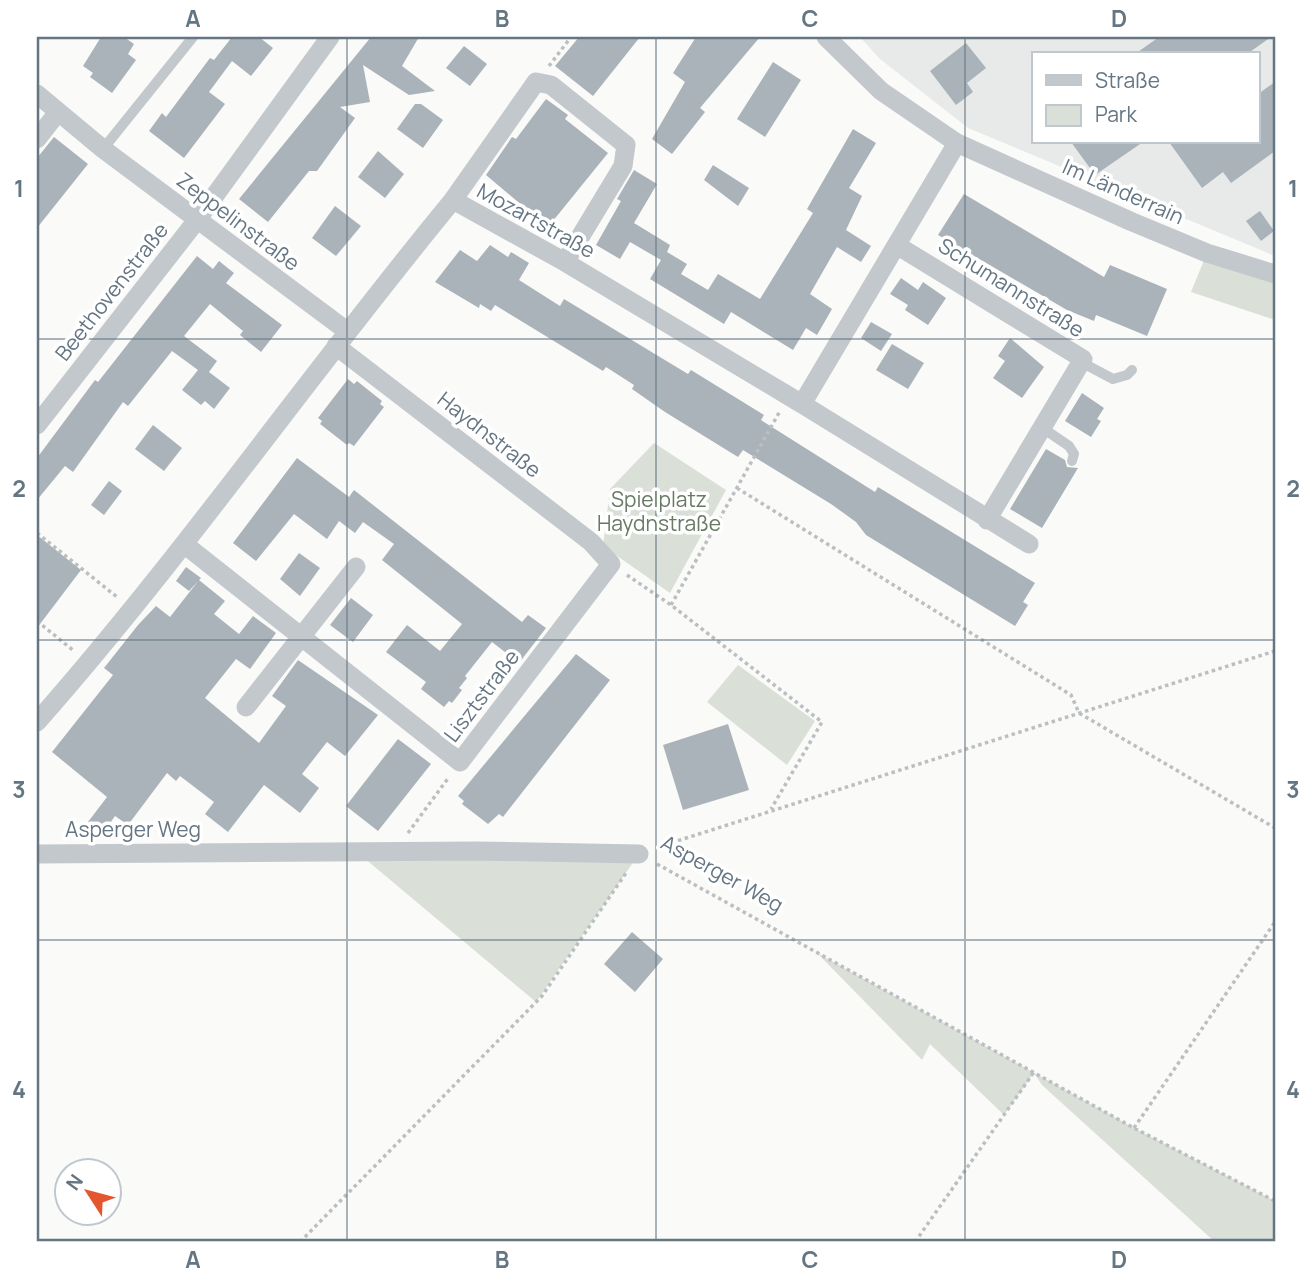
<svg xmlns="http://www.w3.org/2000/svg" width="1312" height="1279" viewBox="0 0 1312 1279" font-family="Manrope,sans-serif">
<rect width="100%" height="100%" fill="#fafaf8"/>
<path fill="#e8e9e9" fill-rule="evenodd" d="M860,37h415v219l-307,-128 -88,-69zM1034,54h224v88h-224z"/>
<path fill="#dadfd7" d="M1207,253l68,21v46l-84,-28z
M654,443l72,47 -56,103 -67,-47 7,-57z
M738,665l77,56 -28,44 -80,-63z
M357,852l282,2 -103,148z
M817,953l317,175 141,73v41h-60l-173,-157 -8,-12 -30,42 -74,-71 -8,16z"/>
<path fill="#aab3b9" d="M101,37h23l10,7 -6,10 8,6 -24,33 -22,-16 3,-4 -10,-7z
M232,37h27l14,11 -22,28 -19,-15 -23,31 16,12 -41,54 -35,-27 13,-18 4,4 44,-59 4,2z
M371,37h48l-17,29 33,25 -26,4 -46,-30 7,37 -30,5 15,11 -38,53h-8l-41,51 -29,-23z
M579,37h61l-47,59 -38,-30z
M696,37h64l-60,71 5,4 -33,42 -20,-15 33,-57 -12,-9z
M1159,37h112l-24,17h-112z
M966,43l20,25 -19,15 6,9 -17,13 -26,-34z
M464,46l23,18 -17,22 -24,-18z
M773,62l28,18 -36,57 -28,-18z
M1275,82v69l-44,32 -8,-11 -21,16 -33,-46h89v-48z
M546,99l22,16 -3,4 43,34 -60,74 -62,-52 26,-38 4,2z
M415,104h6l22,16 -20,28 -26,-19z
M853,129l23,14 -27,45 13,8 -16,34 25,16 -10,16 -24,-15 -27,47 22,15 -15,26 -11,-7 -13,22 -62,-38 -7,12 -74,-45 11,-19 -31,-18 -10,17 -24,-14 25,-44 -4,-2 17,-29 23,14 -23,39 36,22 -3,7 20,12 -6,10 27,16 10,-16 42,25 53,-86 -6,-4z
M54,137l34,27 -51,64v-70z
M1071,142h72l-48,33z
M378,151l26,23 -19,24 -27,-21z
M713,165l36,23 -11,18 -34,-26z
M964,194l140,83 6,-12 57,24 -20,47 -51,-21 -2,6 -27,-11 -129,-75z
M335,206l26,20 -25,30 -24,-18z
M1260,211l14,20 -13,10 -15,-20z
M490,245l18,12 3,-5 18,11 -10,17 41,26 4,-7 124,75 3,-4 73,45 -3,5 114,72 3,-5 157,96 -12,19 5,3 -13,21 -149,-91 -10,-13 -25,-18 -88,-54 -5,7 -73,-45 -33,-23 2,-4 -28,-18 -3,4 -108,-66 -4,6 -11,-7 -1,4 -44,-26 25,-32 17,11z
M197,256l16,13 6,-8 15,12 -8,10 56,42 -21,27 -21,-17 3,-4 -33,-27 -26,32 33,25 -8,11 21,16 -16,21 -9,-8 -4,4 -19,-15 16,-20 -26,-19 -44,55 -5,-4 -50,70 -8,-6 -28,34v-42l58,-78 3,2z
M901,278l17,12 5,-8 23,16 -18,27 -23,-15 3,-5 -18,-11z
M871,322l21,12 -11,17 -20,-13z
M1010,338l34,29 -22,31 -29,-20 12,-17 -7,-5z
M892,344l32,19 -16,26 -32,-19z
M348,379l6,5 3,-3 25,20 -2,3 4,3 -30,39 -5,-3 -2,2 -27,-21 2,-3 -4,-3z
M1082,393l22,15 -7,11 4,2 -10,16 -26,-16z
M153,425l29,23 -18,23 -29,-22z
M1046,449l19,11 2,7 11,1 -36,60 -32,-19z
M297,458l52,39 5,-7 168,132 6,-7 18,13 -27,35 -27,-21 -27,34 2,2 -8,10 3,2 -10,13 -3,-2 -5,6 -23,-18 5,-7 -40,-30 21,-27 33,26 22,-27 -80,-64 12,-16 -31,-22 -8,11 -16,-12 -12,18 -33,-25 -38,47 -23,-18z
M109,481l13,10 -18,24 -13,-10z
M37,535l44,35 -44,58z
M299,553l21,15 -20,28 -20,-17z
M186,567l15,11 -12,13 -13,-10z
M199,580l26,21 -11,13 25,20 14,-18 23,17 -26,36 -14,-10 -31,39 54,45 27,-37 -14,-10 26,-36 80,55 -33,41 -18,-14 -25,32 17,14 -19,25 -36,-28 -36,47 -23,-18 9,-12 -34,-26 -4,5 -9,-8 -39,52 -13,-9 -12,17 -15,-11 19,-25 -55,-45 61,-77 -9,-7 34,-43 18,-19 14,11z
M351,598l22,17 -20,27 -23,-17z
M576,654l34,26 -107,137 -4,-3 -11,10 -26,-20 2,-3 -6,-5z
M728,724l21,66 -66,20 -20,-65z
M398,739l33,25 -53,67 -32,-25z
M632,932l31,27 -28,33 -31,-28z"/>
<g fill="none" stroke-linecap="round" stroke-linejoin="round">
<path stroke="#bbbfc2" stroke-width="3.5" stroke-dasharray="3.5 3.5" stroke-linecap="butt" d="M549,66l22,-29
M737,488l334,207 8,18 196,115
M37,533l80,64
M627,575l44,30 151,117 -51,87
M671,605l109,-194
M37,621l37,30
M408,833l41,-56
M658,847l617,-196
M657,864l477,264 141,73
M1134,1128l141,-206
M300,1242l242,-246 84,-123
M915,1242l119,-170"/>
<path stroke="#c3c8cc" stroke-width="10" d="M103,149l90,-112
M1081,362l32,17 14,-4 5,-5
M1044,429l25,17 5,8 -2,7"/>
<path stroke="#c3c8cc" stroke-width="19" d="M826,37l55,54 76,52 173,78 77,32 68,21
M37,94l66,55 244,182
M37,139l21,-27
M453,200l83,-118 15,3 75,60 -3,21 -58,96
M898,246l185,113 -96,161
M802,404l227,140
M37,425l160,-205 133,-183
M184,544l276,218 151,-198 -20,-22 -255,-196
M246,707l110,-140
M37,722c147,-167 274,-350 416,-522l112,62 237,142 155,-261
M37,854l439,-3 163,3"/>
</g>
<path fill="none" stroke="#657683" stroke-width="2" stroke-opacity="0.55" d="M347,37v1205M656,37v1205M965,37v1205M37,339h1238M37,640h1238M37,940h1238"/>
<g text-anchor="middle" stroke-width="7" stroke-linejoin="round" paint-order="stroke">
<g font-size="21" fill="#657683" stroke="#fff">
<text transform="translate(1123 192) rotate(24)" y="7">Im Länderrain</text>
<text transform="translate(536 221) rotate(29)" y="7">Mozartstraße</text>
<text transform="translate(238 222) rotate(37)" y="7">Zeppelinstraße</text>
<text transform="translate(1011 288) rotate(32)" y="7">Schumannstraße</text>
<text transform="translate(112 292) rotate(-52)" y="7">Beethovenstraße</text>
<text transform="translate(489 435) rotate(38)" y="7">Haydnstraße</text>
<text transform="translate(482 696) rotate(-53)" y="7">Lisztstraße</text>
<text x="133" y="837">Asperger Weg</text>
<text transform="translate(722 874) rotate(29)" y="7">Asperger Weg</text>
</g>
<g font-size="21" fill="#687a64" stroke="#fff">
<text x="659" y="507">Spielplatz<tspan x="659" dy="24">Haydnstraße</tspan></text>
</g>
</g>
<rect width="1312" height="1279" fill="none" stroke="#ffffff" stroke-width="77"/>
<rect x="1032" y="52" width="228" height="91" fill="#ffffff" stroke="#c1c8cd" stroke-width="2"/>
<rect x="1046" y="75" width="35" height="10" fill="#c3c8cc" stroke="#c1c8cd" stroke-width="2"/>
<text x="1095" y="88" font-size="21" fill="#657683">Straße</text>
<rect x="1046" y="105" width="35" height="21" fill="#dadfd7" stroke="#c1c8cd" stroke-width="2"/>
<text x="1095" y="122" font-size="21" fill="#657683">Park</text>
<g transform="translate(88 1192) rotate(306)"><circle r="33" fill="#ffffff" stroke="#c1c8cd" stroke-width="2"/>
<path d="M0-5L12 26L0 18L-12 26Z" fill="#e4572e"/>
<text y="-10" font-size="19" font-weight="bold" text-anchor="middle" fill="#657683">N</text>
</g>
<rect x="38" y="38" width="1236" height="1202" fill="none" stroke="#657683" stroke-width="2.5"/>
<g font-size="23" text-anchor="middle" font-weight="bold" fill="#657683">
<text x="193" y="27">A</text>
<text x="502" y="27">B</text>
<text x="810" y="27">C</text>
<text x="1119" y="27">D</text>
<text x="19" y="197">1</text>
<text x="1293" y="197">1</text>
<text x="19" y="497">2</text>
<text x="1293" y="497">2</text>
<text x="19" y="798">3</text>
<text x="1293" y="798">3</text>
<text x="19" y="1098">4</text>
<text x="1293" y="1098">4</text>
<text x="193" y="1268">A</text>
<text x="502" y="1268">B</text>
<text x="810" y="1268">C</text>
<text x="1119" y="1268">D</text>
</g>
</svg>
